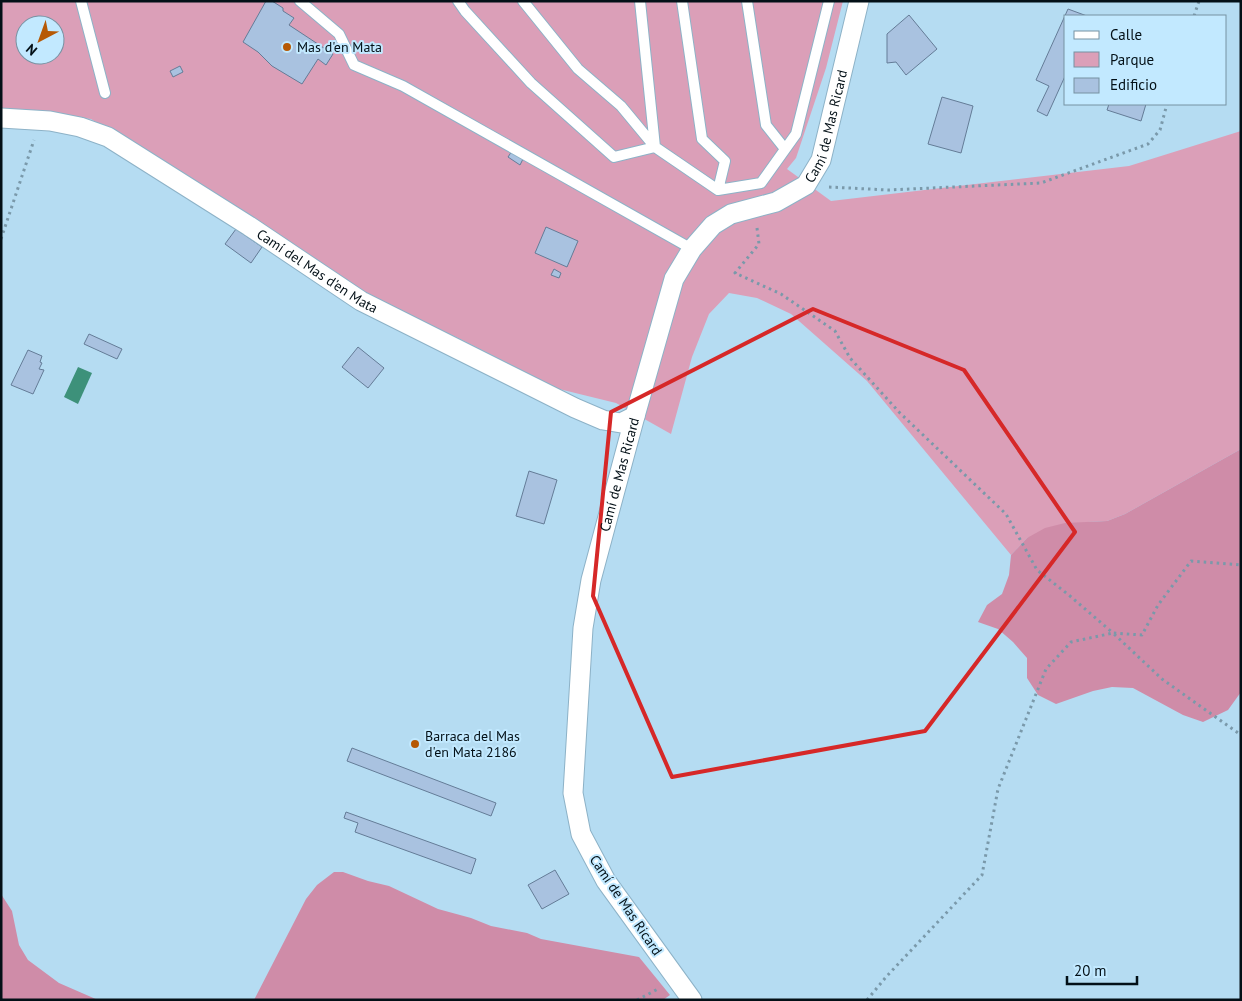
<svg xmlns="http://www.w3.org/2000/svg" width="1242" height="1001" viewBox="0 0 1242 1001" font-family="'PT Sans',sans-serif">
<rect width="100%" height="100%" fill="#b5dcf2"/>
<path fill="#db9fb8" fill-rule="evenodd" d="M1,1h842l-17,67 -30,90 -9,11 44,32 298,-35 112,-35v318l-116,65 -18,7 -19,1 -61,16 -16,17 -144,-174 -76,-67 -34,-16 -28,-5 -20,21 -17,43 -21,77 -55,-31 -57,-14 -103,-52 -101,-46 -103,-71 -161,-101 -90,-11zM25,25h30v30h-30z"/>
<path fill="#cf8ca8" d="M1241,449v243l-13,18 -25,12 -20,-7 -50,-27 -21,-1 -19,4 -37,13 -18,-9 -11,-17v-20l-14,-16 -15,-13 -20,-7 9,-17 15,-11 7,-19 2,-20 16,-17 18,-10 20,-5 42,-2 18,-7z
M334,872h9l25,9 21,5 49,23 33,9 20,8 36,7 14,6 98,18 31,38 -7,5h-409l52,-101 11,-14z
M1,894l11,17 7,34 9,15 31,23 39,17h-97z"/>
<path fill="#3d917a" d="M78,367l14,6 -14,31 -14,-7z"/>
<path fill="#a9c2e0" stroke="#647c97" d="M266,1h6l11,7v3l11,7 -5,7 44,29 -7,11 -8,-6 -16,25 -30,-18 -14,-14 -15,-10z
M1068,9l19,7h-21v58l-19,42 -10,-5 12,-25 -13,-6z
M909,15l28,34 -31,26 -10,-13 -9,1v-29z
M180,66l3,6 -10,5 -3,-6z
M942,97l31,9 -12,47 -33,-9z
M1109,104h37l-5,17 -34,-11z
M512,151l12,6 -4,8 -12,-8z
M546,227l32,14 -11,26 -32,-14z
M236,229l26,18 -11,16 -26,-19z
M554,269l7,4 -2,5 -8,-3z
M89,334l33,15 -5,10 -33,-15z
M358,347l26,21 -16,20 -26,-21z
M28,350l14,6 -2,6 2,1 -3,6 5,1 -11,24 -22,-9z
M529,471l28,9 -13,44 -28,-8z
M352,748l144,55 -5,13 -144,-55z
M346,812l130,47 -5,15 -116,-42 3,-9 -14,-5z
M555,870l14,24 -27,15 -14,-24z"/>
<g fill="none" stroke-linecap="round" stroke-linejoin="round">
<g stroke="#8db2c7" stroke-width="12">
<path id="service" d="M81,1l24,92
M300,1l39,33 15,31 49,21 289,163
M458,1l7,10 66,72 83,74 41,-10 -15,-146
M523,1l55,68 43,37 34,41 63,43 43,-7 35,-49 33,-133
M682,1l20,138 23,22 -7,29
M747,1l19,124 19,24"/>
</g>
<g stroke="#8db2c7" stroke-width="21">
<g id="minor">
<path id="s1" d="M1,118l49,3 30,6 28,10 141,89 112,75 214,107 28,12 18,3 14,-7"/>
<path id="s2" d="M692,1000l-86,-119 -25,-47 -8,-41 10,-165 8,-48 44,-164 39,-137 18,-30 21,-24 18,-11 45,-12 30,-17 15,-25 38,-159"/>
</g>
</g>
<path stroke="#7a99aa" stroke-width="3" stroke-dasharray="2.5 4" stroke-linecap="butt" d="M1194,16l5,-15
M829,187l59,3 153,-7 107,-39 12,-14 7,-26
M757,228l2,16 -24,29 46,21 54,37 15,27 49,54 107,102 31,56 33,26 43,37 29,2 16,-30 33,-44 50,4
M1,239l33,-99
M1,999l1,1
M637,1000l21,-11
M867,1000l19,-23 96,-102 16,-86 48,-120 25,-27 42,-9 49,46 79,56"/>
<use href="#service" stroke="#fff" stroke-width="10"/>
<use href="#minor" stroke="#fff" stroke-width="19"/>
</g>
<path fill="none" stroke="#d62828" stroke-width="4" stroke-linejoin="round" d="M813,309l151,61 111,162 -150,199 -253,46 -79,-181 18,-184z"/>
<g fill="#b65905" stroke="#c2e9ff" stroke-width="2">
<circle cx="287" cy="47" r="5"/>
<circle cx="415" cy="744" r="5"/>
</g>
<g text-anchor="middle" stroke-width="4" stroke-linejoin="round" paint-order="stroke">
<g font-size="14" fill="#031017" stroke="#c2e9ff" text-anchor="start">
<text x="297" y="52">Mas d'en Mata</text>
<text x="425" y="741">Barraca del Mas<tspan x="425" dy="16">d'en Mata 2186</tspan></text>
</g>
<g font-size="14" fill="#031017" stroke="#c2e9ff">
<text dy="5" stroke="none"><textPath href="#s2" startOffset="1000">Camí de Mas Ricard</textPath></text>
<text dy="5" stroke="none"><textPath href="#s1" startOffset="358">Camí del Mas d'en Mata</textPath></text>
<text dy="5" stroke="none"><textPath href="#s2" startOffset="565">Camí de Mas Ricard</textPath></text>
<text transform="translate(626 905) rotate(56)" y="5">Camí de Mas Ricard</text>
</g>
</g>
<rect width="1242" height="1001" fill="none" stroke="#031017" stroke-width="5"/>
<rect x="1064" y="15" width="162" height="90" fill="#c2e9ff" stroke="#7692a2"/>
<rect x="1074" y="31" width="25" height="8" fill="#ffffff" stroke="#7692a2"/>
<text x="1110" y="40" font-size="15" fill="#031017">Calle</text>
<rect x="1074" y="52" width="25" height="15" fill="#db9fb8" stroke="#7692a2"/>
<text x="1110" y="65" font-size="15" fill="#031017">Parque</text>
<rect x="1074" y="78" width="25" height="15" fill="#a9c2e0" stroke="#7692a2"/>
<text x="1110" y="90" font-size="15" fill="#031017">Edificio</text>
<g transform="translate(40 40) rotate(221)"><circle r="24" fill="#c2e9ff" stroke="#7692a2"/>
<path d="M0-4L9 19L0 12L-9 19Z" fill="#b65905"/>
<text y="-8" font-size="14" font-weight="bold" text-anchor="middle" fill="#031017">N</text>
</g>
<path d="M1067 976v8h70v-8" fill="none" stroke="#031017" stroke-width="2.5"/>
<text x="1074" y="976" font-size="15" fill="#031017" stroke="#c2e9ff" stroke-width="4" paint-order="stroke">20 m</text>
</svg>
